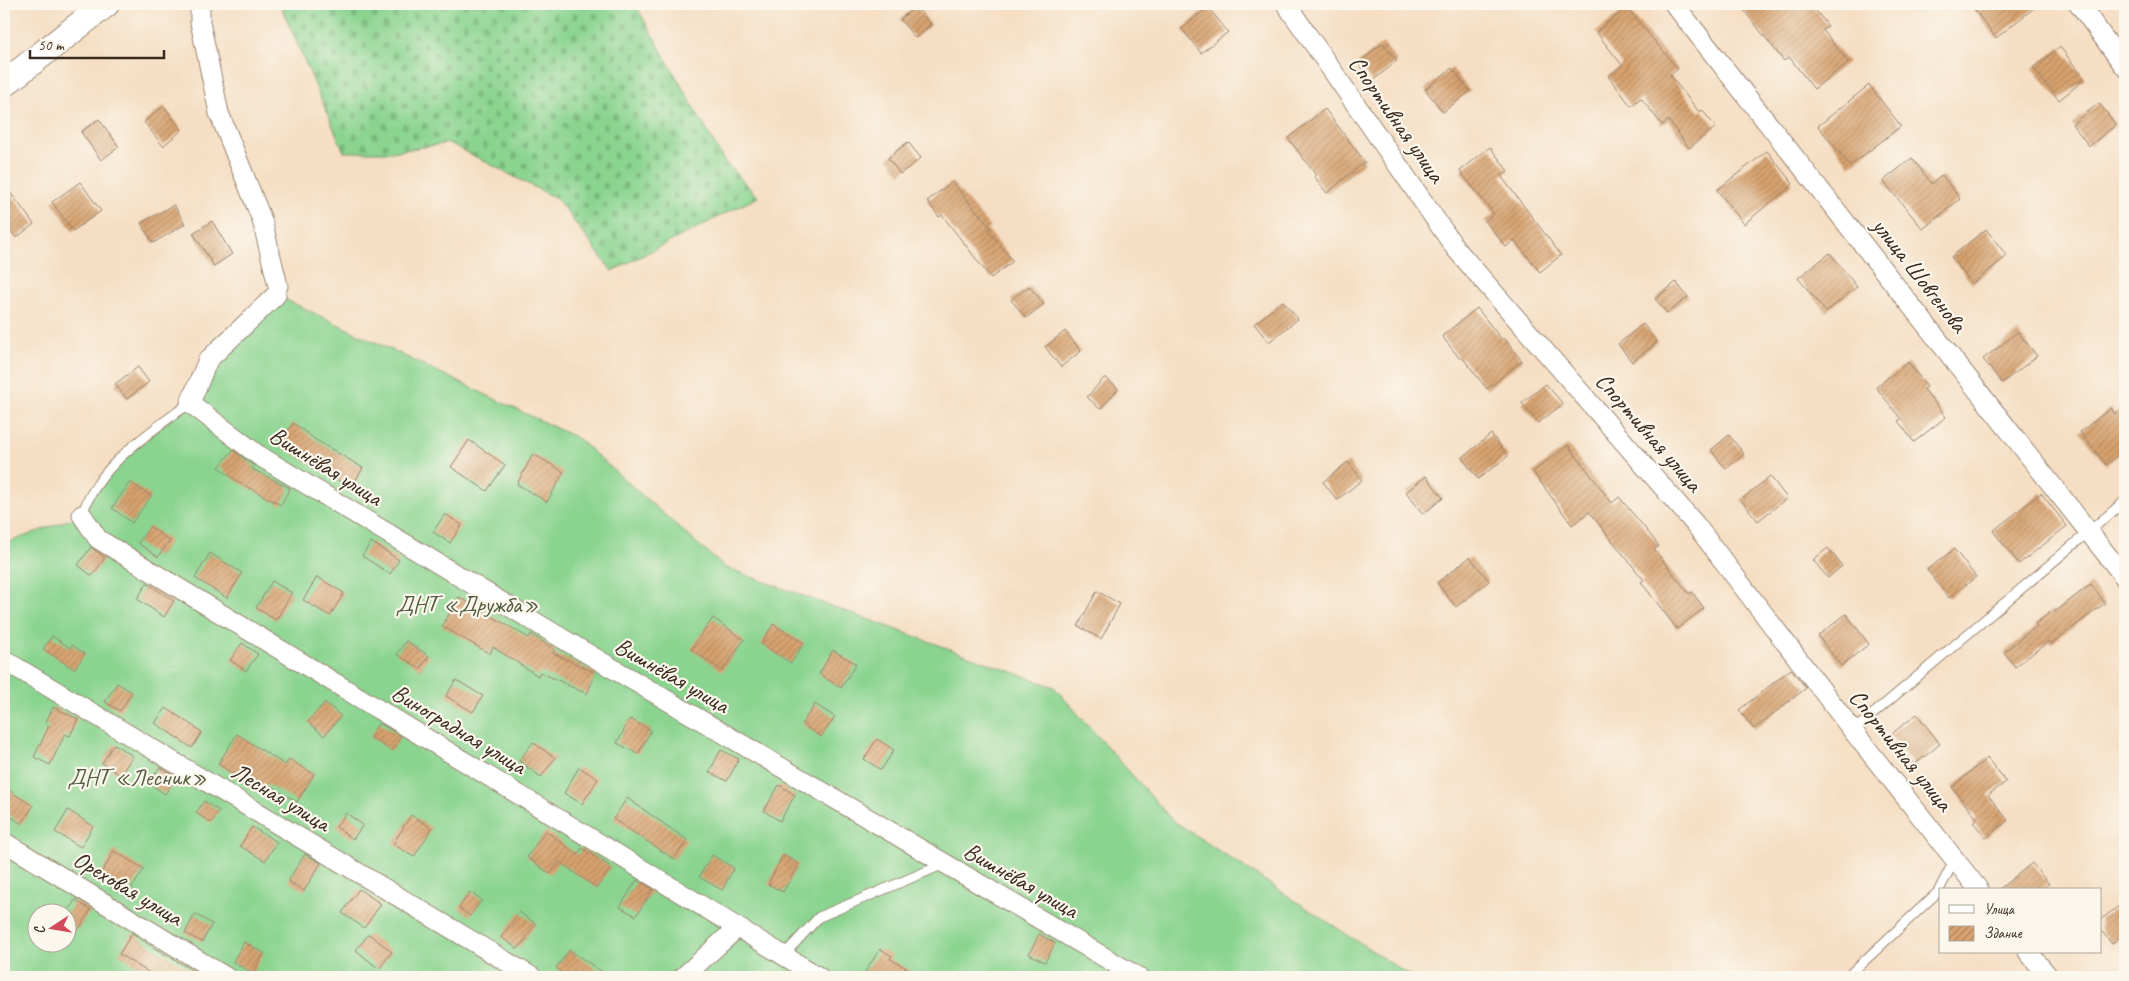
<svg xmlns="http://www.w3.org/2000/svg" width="2129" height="981" viewBox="0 0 2129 981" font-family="Caveat,sans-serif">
<defs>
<pattern id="cemetery-stones" width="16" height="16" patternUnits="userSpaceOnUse" patternTransform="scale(1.25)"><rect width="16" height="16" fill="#8ad490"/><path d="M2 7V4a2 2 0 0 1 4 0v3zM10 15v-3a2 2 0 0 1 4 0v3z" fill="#78b67c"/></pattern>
<pattern id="building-hatch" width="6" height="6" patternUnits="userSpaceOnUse" patternTransform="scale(1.25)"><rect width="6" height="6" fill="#d8a370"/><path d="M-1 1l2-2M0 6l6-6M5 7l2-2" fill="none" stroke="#b0855b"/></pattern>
</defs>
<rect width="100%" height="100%" fill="#fbf7ec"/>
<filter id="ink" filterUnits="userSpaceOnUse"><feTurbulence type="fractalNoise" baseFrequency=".02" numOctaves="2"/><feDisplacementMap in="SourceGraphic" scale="10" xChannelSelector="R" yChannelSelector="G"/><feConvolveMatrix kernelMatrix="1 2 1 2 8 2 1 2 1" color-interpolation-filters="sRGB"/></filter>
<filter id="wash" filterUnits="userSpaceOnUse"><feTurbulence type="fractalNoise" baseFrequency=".0096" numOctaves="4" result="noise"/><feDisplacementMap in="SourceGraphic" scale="20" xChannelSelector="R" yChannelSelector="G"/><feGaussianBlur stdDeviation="1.12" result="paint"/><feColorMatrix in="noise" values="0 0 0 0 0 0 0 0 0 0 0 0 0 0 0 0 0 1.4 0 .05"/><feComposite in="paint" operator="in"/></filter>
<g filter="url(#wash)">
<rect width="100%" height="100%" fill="#f5dec3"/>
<path fill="url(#cemetery-stones)" stroke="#627f57" d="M280,4h355l89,157 34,36 -146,74 -55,-72 -108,-56 -57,9h-48z"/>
<path fill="#8ad490" stroke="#627f57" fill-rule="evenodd" d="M276,295l301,143 147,129 330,120 118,133 240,157h-1408v-433l78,-29 20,-38 88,-74 18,-43zM38,914h30v30h-30z"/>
<g id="blocks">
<path fill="url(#building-hatch)" d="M1739,4h72l17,22 -5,4 25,32 -34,27 -25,-32 -5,4z
M1970,4h69l-43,34z
M916,6l15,19 -16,13 -15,-19z
M1208,7l20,25 -27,21 -19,-24z
M1627,8l51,61 -8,6 29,37 3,-2 14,17 -27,21 -21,-28 -6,5 -21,-27 -10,8 -23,-30 14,-11 -26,-33z
M1383,43l14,18 -25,20 -14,-18z
M2060,47l25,32 -26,21 -26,-32z
M1452,68l18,23 -27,21 -18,-23z
M1869,85l32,41 -51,40 -32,-40z
M2099,103l17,22 -27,21 -17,-22z
M164,106l18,24 -19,16 -19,-24z
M1325,109l40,53 -38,31 -13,-17 2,-1 -28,-37z
M99,119l20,28 -18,13 -20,-28z
M908,142l13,16 -21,16 -12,-16z
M1490,147l18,24 -7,5 60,79 -21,17 -26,-32 -8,7 -21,-26 9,-7 -34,-43z
M1767,151l26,33 -49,40 -27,-34z
M1912,158l20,26 10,-9 18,24 -37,30 -40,-48z
M80,182l21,29 -28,20 -21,-29z
M952,182l39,46 -3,2 25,31 -22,17 -49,-63 -3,2 -12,-16z
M4,184l30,40 -18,14 -12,-16z
M174,205l11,19 -32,19 -12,-20z
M212,221l20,33 -18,12 -21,-33z
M1986,229l21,27 -35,28 -21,-27z
M1830,253l27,34 -31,25 -28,-34z
M1676,282l12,15 -21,16 -12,-14z
M1029,286l15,18 -18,14 -15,-18z
M1283,301l15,18 -29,23 -15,-18z
M1477,308l25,32 2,-2 18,23 -35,28 -25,-32 -2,2 -18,-23z
M1643,324l14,18 -25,20 -14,-18z
M1065,331l16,20 -20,16 -16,-20z
M2018,332l19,24 -35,27 -19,-24z
M1908,362l19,25 -3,2 22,28 -32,25 -16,-21 3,-2 -25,-32z
M138,367l11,15 -22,17 -12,-15z
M1105,377l13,12 -18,20 -13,-12z
M1546,384l17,20 -25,19 -16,-20z
M2125,406v43l-19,16 -26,-33 31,-24 4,6z
M293,423l23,17 47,28 -12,20 -72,-43z
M1491,434l17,22 -30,23 -16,-21z
M1729,435l15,19 -18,15 -15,-19z
M469,440l36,25 -18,26 -36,-24z
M1568,445l44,58 7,-6 25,30 15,19 -5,3 35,45 3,-2 12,16 -27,21 -36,-47 3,-2 -55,-68 -17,13 -39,-53z
M233,450l21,16 -2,3 38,19 -9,17 -43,-23 -19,-15z
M533,454l31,18 -17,30 -30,-18z
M1348,462l14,18 -25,20 -14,-18z
M1426,476l17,22 -20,16 -17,-22z
M1770,476l17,22 -29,23 -17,-21z
M130,482l21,14 -19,27 -20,-15z
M2041,493l26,33 -48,38 -26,-33z
M445,514l17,11 -12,18 -17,-11z
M150,526l20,15 -12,16 -20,-14z
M371,542l28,18 -9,14 -28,-18z
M91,547l14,11 -13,18 -14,-11z
M1828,548l14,18 -14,12 -15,-18z
M1954,549l22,28 -27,21 -22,-28z
M210,553l32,20 -15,25 -32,-20z
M1470,557l19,24 -33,26 -19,-24z
M317,577l27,16 -14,23 -27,-16z
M272,581l20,12 -16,27 -20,-12z
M147,583l27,18 -10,16 -27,-18z
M2091,584l14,19 -54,41 -2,-3 -34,26 -11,-15 33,-26 -2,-2 18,-14 2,2z
M1097,591l23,13 -19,35 -23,-13z
M459,597l70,41 2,-4 24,16 -2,3 43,20 -9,21 -47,-22 -2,4 -45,-29 -3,7 -48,-28z
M1846,614l23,30 -28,22 -23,-30z
M713,618l31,22 -22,31 -31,-22z
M773,624l31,19 -13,20 -30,-19z
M52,636l18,12 2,-3 13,9 -11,15 -31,-20z
M406,641l23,15 -9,13 -23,-15z
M242,643l16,11 -12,17 -16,-11z
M833,650l23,14 -15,24 -22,-14z
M1791,669l15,19 -52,41 -15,-19z
M456,680l27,16 -10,16 -27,-16z
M117,683l15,9 -12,19 -15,-9z
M325,702l16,14 -17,20 -16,-14z
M815,704l20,13 -14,20 -19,-13z
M53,707l25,12 -8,17 -5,-2 -15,31 -16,-8 15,-31 -4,-2z
M166,708l36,24 -10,16 -37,-25z
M1917,714l23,30 -26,21 -24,-30z
M630,719l21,11 -13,24 -21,-11z
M379,723l22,13 -9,15 -22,-14z
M237,734l48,31 4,-6 25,15 -17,28 -30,-18 -5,8 -44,-28z
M877,739l17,11 -13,20 -17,-11z
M533,742l22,16 -14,19 -22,-16z
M114,744l19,12 -13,19 -18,-12z
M721,750l18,9 -12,22 -18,-9z
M1987,758l19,24 -18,13 20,25 -22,18 -13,-16 4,-3 -25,-32z
M160,767l16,10 -11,17 -16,-11z
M579,767l19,12 -16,25 -18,-11z
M779,785l16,10 -15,26 -16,-10z
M4,787l29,19 -11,18 -18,-12z
M627,798l60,42 -13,19 -61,-40z
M204,801l15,10 -8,12 -15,-10z
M68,810l25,16 -12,21 -26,-15z
M346,813l17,12 -10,14 -17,-12z
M411,815l21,13 -18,29 -21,-13z
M252,827l25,15 -12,19 -25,-15z
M546,831l32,24 4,-7 29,19 -14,21 -38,-26 -9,12 -23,-17z
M114,851l30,18 -16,25 -29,-17z
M305,854l16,9 -17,28 -16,-10z
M712,855l22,13 -12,22 -23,-13z
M783,855l16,9 -16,28 -15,-8z
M2032,863l17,21 -8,6h-43z
M637,880l16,9 -17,27 -16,-9z
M359,889l22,15 -17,24 -22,-15z
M470,892l12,8 -12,16 -11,-8z
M75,900l16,10 -13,20 -10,-7v-11z
M2120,905l5,7v21l-13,11 -12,-15v-9z
M519,912l17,12 -18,25 -17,-12z
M195,914l17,10 -10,18 -17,-9z
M132,933l24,16 48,28h-48l-37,-23z
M369,934l23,18 -13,17 -23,-19z
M1039,934l16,9 -10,19 -16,-8z
M244,942l20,11 -11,20 -20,-11z
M880,949l12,7 -2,3 33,18h-49l-9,-5z
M569,950l41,27h-41l-13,-9z"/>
</g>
</g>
<g filter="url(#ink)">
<use href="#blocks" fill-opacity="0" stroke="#988470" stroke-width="1"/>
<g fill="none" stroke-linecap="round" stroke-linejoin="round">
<g stroke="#988470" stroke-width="11">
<path id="lane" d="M82,515c15,-49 68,-83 108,-112
M1853,731l272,-230
M783,956l36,-39 125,-53
M1847,977l91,-85 17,-33"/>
</g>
<g stroke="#988470" stroke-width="21">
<path id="street" d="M200,4v18l19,91 43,107 16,66
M1286,4l170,245 239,275 158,207 126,159
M1674,4l451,574
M2079,4l46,63
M276,295l-68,65 -18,43 68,52 320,193 560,329
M82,515l16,24 721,438
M4,660l528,317
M4,842l222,135
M2028,952l21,25
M683,977l54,-49"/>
</g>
<g stroke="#988470" stroke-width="28">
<path id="secondary" d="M4,84l102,-80"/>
</g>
<use href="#lane" stroke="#fff" stroke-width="9"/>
<use href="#street" stroke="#fff" stroke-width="19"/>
<use href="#secondary" stroke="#fff" stroke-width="26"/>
</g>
</g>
<g text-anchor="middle" stroke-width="4.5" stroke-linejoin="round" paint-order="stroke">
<g font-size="24" fill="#3b2a1e" stroke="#fbf7ec">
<text transform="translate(1397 119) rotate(55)" y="8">Спортивная улица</text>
<text transform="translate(1920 275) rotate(52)" y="8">улица Шовгенова</text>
<text transform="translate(1649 432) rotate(49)" y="8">Спортивная улица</text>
<text transform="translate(326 466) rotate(32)" y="8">Вишнёвая улица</text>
<text transform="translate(672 675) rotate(30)" y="8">Вишнёвая улица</text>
<text transform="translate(459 729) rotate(31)" y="8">Виноградная улица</text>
<text transform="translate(1901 750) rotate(51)" y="8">Спортивная улица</text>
<text transform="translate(281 797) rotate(31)" y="8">Лесная улица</text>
<text transform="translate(1021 880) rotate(30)" y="8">Вишнёвая улица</text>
<text transform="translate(128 888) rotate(31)" y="8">Ореховая улица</text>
</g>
<g font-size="24" fill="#535d40" stroke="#fbf7ec">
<text x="467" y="612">ДНТ «Дружба»</text>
<text x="137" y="785">ДНТ «Лесник»</text>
</g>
</g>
<rect width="2129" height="981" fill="none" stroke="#fbf7ec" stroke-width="20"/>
<rect x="1939" y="888" width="162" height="65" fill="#fbf7ec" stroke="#aea59a"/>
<rect x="1949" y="905" width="25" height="8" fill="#ffffff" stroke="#aea59a"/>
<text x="1984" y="914" font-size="15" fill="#3b2a1e">Улица</text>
<rect x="1949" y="926" width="25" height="15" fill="url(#building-hatch)" stroke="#aea59a"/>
<text x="1984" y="938" font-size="15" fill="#3b2a1e">Здание</text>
<g transform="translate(52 928) rotate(258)"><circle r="24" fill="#fbf7ec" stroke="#aea59a"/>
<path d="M0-4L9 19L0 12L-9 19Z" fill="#d1495b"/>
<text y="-8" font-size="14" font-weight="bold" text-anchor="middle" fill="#3b2a1e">С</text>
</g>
<path d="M30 50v8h134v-8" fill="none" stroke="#3b2a1e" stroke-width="2.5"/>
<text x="38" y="50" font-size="15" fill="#3b2a1e" stroke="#fbf7ec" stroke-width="4" paint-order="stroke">50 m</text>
</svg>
